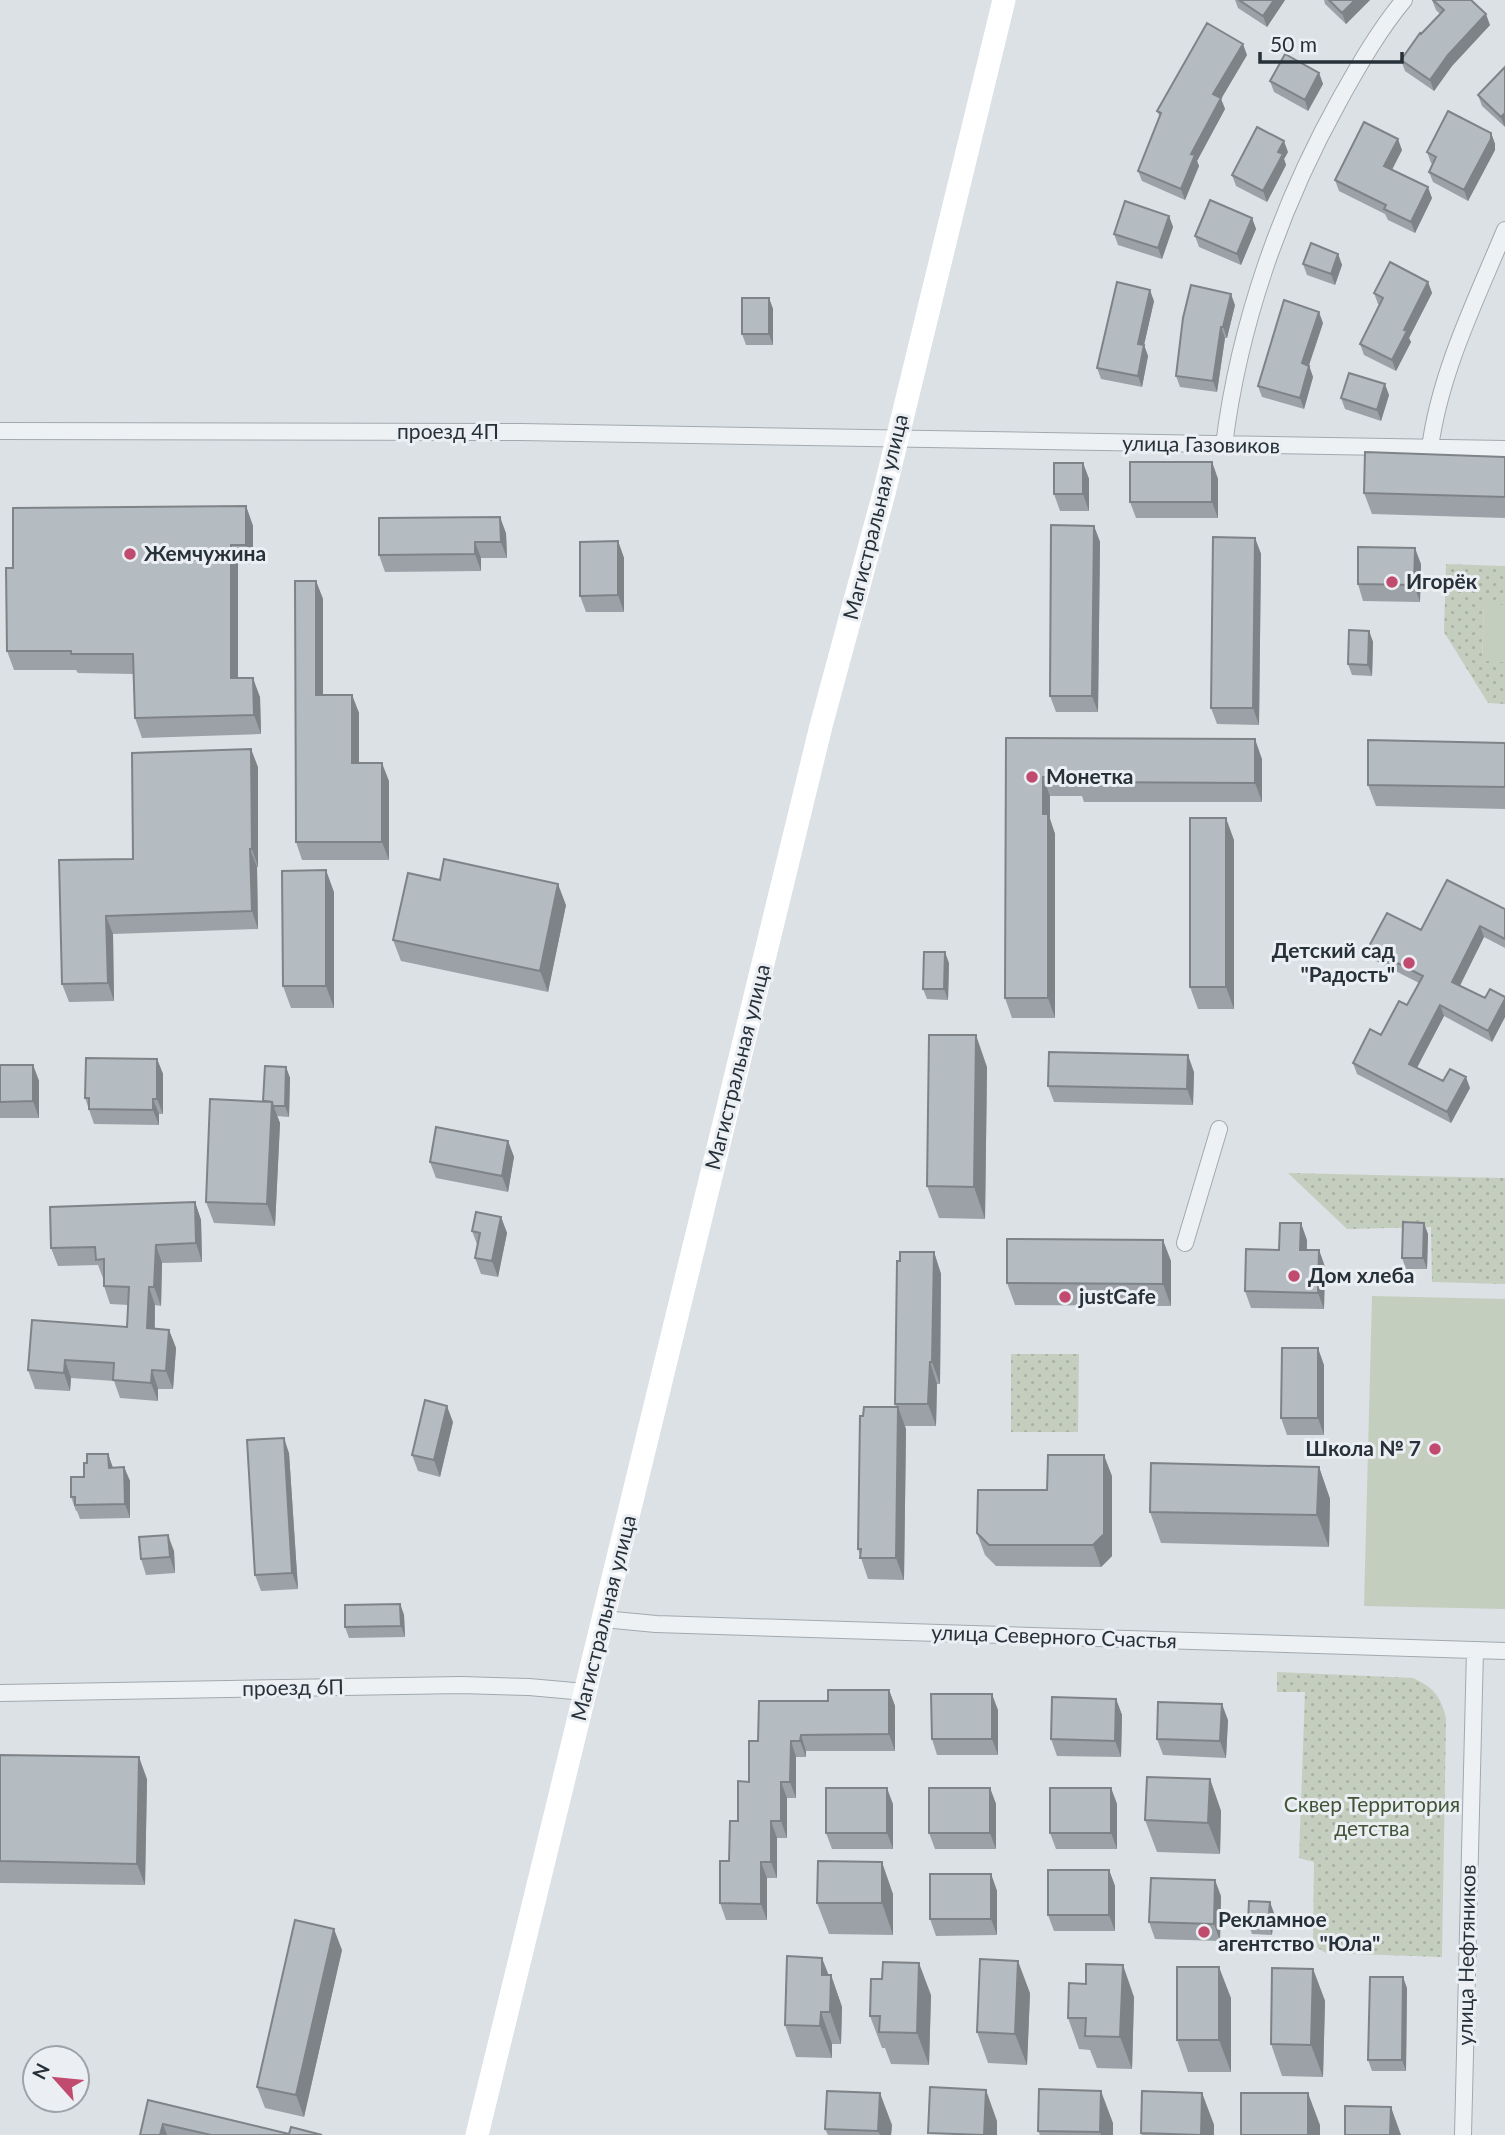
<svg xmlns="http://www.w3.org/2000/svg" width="1505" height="2135" viewBox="0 0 1505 2135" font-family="Lato,sans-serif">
<defs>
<pattern id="park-dots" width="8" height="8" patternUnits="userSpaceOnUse" patternTransform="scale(1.75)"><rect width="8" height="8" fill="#c4cebe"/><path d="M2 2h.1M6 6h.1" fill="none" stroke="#a8b1a4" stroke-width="1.8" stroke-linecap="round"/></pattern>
</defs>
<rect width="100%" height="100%" fill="#dce1e5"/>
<path fill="url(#park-dots)" d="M1446,564l59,2v39h-21l-2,55 23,2v42l-17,-1 -44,-71z
M1288,1173l217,5v106l-73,-2 -1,-55 -84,2z
M1011,1354h68l-1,78h-67z
M1277,1672l136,6c21,10 27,17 33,40l-4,239 -116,-4 -13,-8 1,-83 -15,-4 6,-166h-28z"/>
<path fill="#c4cebe" d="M1484,604l21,1v57l-23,-1z
M1372,1296l133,3v310l-141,-3z"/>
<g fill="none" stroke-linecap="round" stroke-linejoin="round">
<g stroke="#a2a9ae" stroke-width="18">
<path id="street" d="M0,431l520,1 985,17
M1224,445c15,-121 57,-240 116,-346 19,-34 39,-69 64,-99
M1430,448c10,-76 46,-148 75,-218
M1185,1243l34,-114
M603,1619l53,5 849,27
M0,1693l461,-8 68,2 56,5
M1463,2135l12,-485"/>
</g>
<use href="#street" stroke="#eef1f4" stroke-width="16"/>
<path stroke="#fff" stroke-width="23" d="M477,2135l344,-1409 63,-233 120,-493"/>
</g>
<path fill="#9ba1a6" d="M1235,0h50l-18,27 -29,-19z
M1324,0h46l-24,24 -21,-20z
M1432,0h39l19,25 -38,41 -18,25 -29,-20 -4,-11 20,-26 19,-20 -4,-4z
M1247,55l-26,44 4,10 -28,52 2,5 -14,34 -43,-19 -4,-10 22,-54 -3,-6z
M1505,67v60l-23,-21 -4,-11z
M1319,73l4,11 -15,27 -34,-19 -4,-11z
M1491,133l4,11v6l-27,51 -35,-19 -4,-10 4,-8 -2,-1 -4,-11z
M1402,150l-10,20 40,28 -17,35 -27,-13 -3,-6 -46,-23 -4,-11z
M1288,152l-4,7 2,6 -19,37 -31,-16 -4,-11z
M1169,216l4,11 -11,32 -44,-14 -4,-11z
M1252,218l4,11 -15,36 -42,-18 -4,-11z
M1338,254l4,11 -7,20 -28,-10 -4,-11z
M1428,282l4,11 -23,45 2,4 -15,29 -32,-16 -4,-11 20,-39 -2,-1 -4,-11z
M769,298l4,11v36h-27l-4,-11z
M1154,301l-10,44 4,11 -6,31 -41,-8 -4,-11z
M1235,305l-8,33h-2l-8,54 -37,-5 -4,-11z
M1323,323l-14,42 4,12 -9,32 -42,-12 -4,-11z
M1389,395l-8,26 -36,-12 -4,-11z
M1505,457v61l-133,-4 -8,-21z
M1212,462l6,17v39h-82l-6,-16z
M1083,463l6,16v32h-29l-6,-17z
M246,506l7,20v38h-15v114l22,19 1,37 -119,4 -7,-20 -2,-44 -55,-1 -2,-3h-62l-7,-19 6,-83z
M1094,526l6,16 -2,170h-42l-6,-16z
M506,533l1,25h-26v13l-96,1 -6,-17z
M1255,538l6,16 -2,171 -42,-1 -6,-16z
M618,541l6,17v54h-38l-6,-16z
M1421,564l-1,38 -57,-1 -5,-17z
M316,581l7,18v96h29l7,18v50l30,18v79h-87l-6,-18z
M1369,631l4,11 -1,34 -20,-1 -4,-11z
M1006,738l256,21v43h-178l-2,-6h-32v23l5,15v184h-43l-7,-20z
M1505,743v66l-129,-3 -8,-21z
M258,767v100h-1l1,62 -145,5 1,67 -45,1 -7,-18 71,-125z
M1234,840v169h-36l-8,-22z
M440,880l126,25 -18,87 -147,-31 -8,-21z
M334,892v116h-43l-8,-22z
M1505,909v39l-21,-11 -24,49 25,12 20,-1v20l-13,25 -48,-26 -27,52 26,13 27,7 -19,35 -94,-49 -4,-11 28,-28 26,-30 12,-22 -47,-24 -4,-11 53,-18z
M949,963l-1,37 -21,-1 -4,-10z
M157,1059l6,15v40h-4v11l-65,-1 -9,-26z
M0,1065h33l6,16v37h-39z
M286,1067l4,11 -1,39 -12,-1 3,7 -5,103 -61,-3 -8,-21z
M987,1067l-2,152 -46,-1 -12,-32z
M1194,1072l-1,33 -139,-3 -6,-16z
M508,1141l6,16 -6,35 -72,-14 -6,-16z
M195,1202l6,18 1,42 -40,1 -1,43 -6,-1v24l14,1 7,18 -3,41h-15v12l-38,-3 -6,-17 -43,-3 -1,13 -35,-2 -7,-19 99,-43 1,-22 -18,-1 -6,-18v-8h-1l-5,-13 -40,1 -7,-18z
M501,1217l6,16 -9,44 -17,-3 -6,-16 3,-11 -6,-16z
M1428,1234l-1,35h-21l-4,-11z
M1307,1240v10h12l6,17 -1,42 -73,-1 -6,-17 34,-41z
M934,1252l7,22 -1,110h-3l-1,42h-31l1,3 -2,151 -36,-1 -10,-30 5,-133 33,-9 -1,-3z
M1171,1261v45l-156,-1 -8,-22z
M1324,1365v70h-37l-6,-17z
M453,1422l-13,55 -22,-6 -6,-16z
M289,1453l9,136 -37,2 -6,-16z
M108,1454l5,14 11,-1 6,14v37l-50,1 -3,-8h-1l-5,-14 13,-20 3,-14z
M1319,1467l11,32 -1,48 -168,-4 -11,-31z
M1112,1476v80l-11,11 -105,-1 -11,-11 -8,-22 70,-43z
M174,1551l1,22 -29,2 -5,-16z
M400,1604l4,11 1,22 -56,1 -4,-11z
M889,1690l6,16v45h-89v6h-10v41h-9v40h-10v40h-10v42h-41l-6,-17 18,-82 11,-39 79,-81z
M1116,1699l6,16 -1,42 -64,-1 -6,-17z
M998,1710v45h-61l-5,-16z
M1228,1720l-2,38 -63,-3 -6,-16z
M0,1755l147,24 -2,106 -145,-2z
M1210,1779l11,32 -1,43 -63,-2 -12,-32z
M990,1788l6,16v45h-61l-6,-16z
M1111,1788l6,16v45h-61l-6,-16z
M893,1804v45h-61l-6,-16z
M1109,1870l6,16v45h-61l-6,-16z
M991,1874l6,17v44l-61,1 -6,-17z
M893,1894v41l-64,-1 -12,-31z
M1221,1896l-1,45 -65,-2 -6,-17z
M1274,1913l-2,22 -20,-1 -4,-11z
M342,1950l-38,167 -39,-9 -8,-21z
M1313,1969l12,32 -2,76 -41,-1 -11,-32z
M829,1975h2l11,32 -1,37h-9v14l-36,-1 -11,-32z
M882,1979l49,16 -2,70 -38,-1 -6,-16h-3l-12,-32z
M1407,1988l-1,83h-34l-4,-11z
M1030,1993l-3,72 -39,-2 -11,-31z
M1134,1997l-2,72 -35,-1 -7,-18 -11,-1 -11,-31z
M1231,1998v74h-43l-11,-32z
M1202,2093l12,32v10h-72l-1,-2z
M148,2100l141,34 33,1h-182z
M1113,2123v12h-73l-2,-4z
M892,2125l-1,10h-63l-3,-6z"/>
<path fill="#7e8387" d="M1274,0h11l-18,27 -4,-11z
M1355,0h15l-24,24 -4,-11z
M1486,14l4,11 -38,41 -18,25 -4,-11 18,-25z
M1243,44l4,11 -26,44 4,10 -28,52 2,5 -14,34 -4,-11 10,-35 22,-60z
M1319,73l4,11 -15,27 -3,-11z
M1505,113v14l-4,-10z
M1491,133l4,11v6l-27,51 -4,-11z
M1398,139l4,11 -14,27 -4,-11z
M1284,141l4,11 -4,7 2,6 -19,37 -4,-11 15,-39z
M1428,187l4,11 -17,35 -4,-11z
M1169,216l4,11 -11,32 -4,-11z
M1252,218l4,11 -15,36 -4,-11z
M1338,254l4,11 -7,20 -4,-11z
M1428,282l4,11 -23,45 2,4 -15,29 -4,-11 12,-30z
M1150,290l4,11 -10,44 4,11 -6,31 -4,-11v-32z
M1231,294l4,11 -8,33 -4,-11z
M769,298l4,11v36l-4,-11z
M1319,312l4,11 -17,51 -4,-11z
M1221,327l4,11 -8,54 -4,-11z
M1309,366l4,11 -9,32 -4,-11z
M1385,384l4,11 -8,26 -4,-11z
M1212,462l6,17v39l-6,-16z
M1083,463l6,16v32l-6,-17z
M246,506l7,20v38l-7,-19z
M500,517l6,16 1,25 -6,-16z
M1094,526l6,16 -2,170 -6,-16z
M1255,538l6,16 -2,171 -6,-17z
M618,541l6,17v54l-6,-17z
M475,542l6,16v13l-6,-17z
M231,545l7,19v134l-7,-20z
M1415,548l6,16 -1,38 -6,-17z
M316,581l7,18v114l-7,-18z
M1369,631l4,11 -1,34 -4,-11z
M253,678l7,19 1,37 -7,-19z
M352,695l7,18v68l-7,-18z
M1255,739l7,20v43l-7,-19z
M251,749l7,18v100l-6,-18z
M382,763l7,18v79l-7,-18z
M1043,777l7,19v23l5,15v184l-7,-20 -5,-184z
M1226,818l8,22v169l-8,-22z
M250,849l7,18 1,62 -6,-18z
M326,870l8,22v116l-8,-22z
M558,884l8,21 -18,87 -8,-21z
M106,916l7,18 1,67 -6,-18z
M1480,926l4,11 -28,56 -4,-11z
M945,952l4,11 -1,37 -4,-11z
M1505,999v18l-13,25 -4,-11z
M1440,1005l4,11 -31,59 -4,-11z
M976,1035l11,32 -2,152 -11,-32z
M1188,1055l6,17 -1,33 -6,-16z
M157,1059l6,15v40l-6,-15z
M33,1065l6,16v37l-6,-17z
M286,1067l4,11 -1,39 -4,-11z
M1466,1077l4,11 -19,35 -4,-11z
M153,1099l6,15v11l-6,-15z
M272,1102l8,21 -5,103 -8,-22z
M508,1141l6,16 -6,35 -6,-16z
M195,1202l6,18 1,42 -6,-19z
M501,1217l6,16 -9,44 -6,-16z
M1301,1223l6,17 -1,26 -6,-16z
M1424,1223l4,11 -1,35 -4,-11z
M1163,1240l8,21v45l-8,-22z
M156,1245l6,18 -1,43 -7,-19z
M1319,1250l6,17 -1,42 -6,-16z
M934,1252l7,22 -1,110 -8,-22z
M149,1287l6,18 -1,41 -7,-18z
M169,1330l7,18 -3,41 -7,-18z
M1318,1348l6,17v70l-6,-17z
M65,1360l6,18 -1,13 -6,-18z
M930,1362l7,22 -1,42 -8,-22z
M152,1370l6,19v12l-7,-18z
M447,1406l6,16 -13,55 -6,-17z
M898,1407l8,22 -2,151 -8,-22z
M284,1438l5,15 9,136 -6,-16z
M108,1454l5,14h-4z
M1104,1455l8,21v80l-11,11 -8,-22z
M124,1467l6,14v37l-5,-14z
M1319,1467l11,32 -1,48 -12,-32z
M168,1535l6,16 1,22 -5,-16z
M400,1604l4,11 1,22 -4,-11z
M889,1690l6,16v45l-6,-17z
M992,1694l6,16v45l-6,-16z
M1116,1699l6,16 -1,42 -6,-16z
M1222,1704l6,16 -2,38 -6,-17z
M801,1735l5,16v6l-6,-16z
M791,1741l5,16v41l-6,-16z
M139,1757l8,22 -2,106 -8,-21z
M1210,1779l11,32 -1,43 -12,-31z
M781,1782l6,16v40l-6,-17z
M887,1788l6,16v45l-6,-16z
M990,1788l6,16v45l-6,-16z
M1111,1788l6,16v45l-6,-16z
M771,1821l6,17v40l-6,-16z
M761,1862l6,16v42l-6,-16z
M882,1862l11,32v41l-11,-32z
M1109,1870l6,16v45l-6,-16z
M991,1874l6,17v44l-6,-16z
M1215,1880l6,16 -1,45 -6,-17z
M1270,1902l4,11 -2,22 -4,-11z
M334,1929l8,21 -38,167 -8,-22z
M822,1958l9,23v-6l11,32 -1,37 -11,-32 -8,-37z
M1018,1961l12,32 -3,72 -12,-31z
M919,1963l12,32 -2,70 -12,-32z
M1123,1965l11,32 -2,72 -12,-32z
M1219,1967l12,31v74l-12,-32z
M1313,1969l12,32 -2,76 -12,-32z
M1403,1977l4,11 -1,83 -4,-11z
M821,2012l11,32v14l-12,-32z
M986,2090l11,31v14h-13z
M1101,2091l12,32v12h-12l-1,-3z
M880,2093l12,32 -1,10h-11l-2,-4z
M1202,2093l12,32v10h-13z
M1308,2093l12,32v10h-12z
M1391,2107l10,28h-11z
M163,2124l4,11h-7z"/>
<path fill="#b4bbc1" stroke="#7e8387" stroke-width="2" d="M1239,0h35l-11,16z
M1329,0h26l-13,13z
M1433,0h38l15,14 -38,41 -18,25 -29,-20 19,-27 1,1 23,-24z
M1207,23l36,21 -30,50 8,4 -30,56 4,1 -14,34 -43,-18 23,-58 -4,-2z
M1285,54l34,19 -14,27 -35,-19z
M1505,67v46l-4,4 -23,-22z
M1448,111l43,22v6l-27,51 -35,-18 7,-15 -9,-5z
M1364,122l34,17 -14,27 44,21 -17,35 -27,-13 2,-4 -51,-25z
M1257,127l27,14 -6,11 5,2 -20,37 -31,-16z
M1210,200l42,18 -15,36 -42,-18z
M1125,201l44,15 -11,32 -44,-14z
M1311,243l27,11 -7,20 -28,-10z
M1390,262l38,20 -24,48 3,1 -15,29 -32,-16 23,-46 -9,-5z
M1117,282l33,8 -12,54 6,1 -6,31 -41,-8z
M1191,285l40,9 -8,33h-2l-8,54 -37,-5 7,-58z
M742,298h27v36h-27z
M1284,300l35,12 -17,51 7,3 -9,32 -42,-12z
M1349,373l36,11 -8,26 -36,-12z
M1365,452l140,5v40l-141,-4z
M1130,462h82v40h-82z
M1054,463h29v31h-29z
M246,506v39h-15v133h22l1,37 -119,3 -2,-64h-62v-3h-64l-1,-83h7v-60z
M500,517l1,25h-26v12l-96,1v-37z
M1051,525l43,1 -2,170h-42z
M1213,537l42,1 -2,170h-42z
M618,541v54l-38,1v-54z
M1358,547l57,1 -1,37 -56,-1z
M295,581h21v114h36v68h30v79h-86z
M1349,630l20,1 -1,34 -20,-1z
M1006,738l249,1v44l-178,-1v-5h-34v37h5v184h-43z
M1368,740l137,3v44l-137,-2z
M251,749l1,100h-2l2,62 -146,5 2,67 -46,1 -3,-124 74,-1 -1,-106z
M1190,818h36v169h-36z
M444,859l114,25 -18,87 -147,-31 15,-67 32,7z
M326,870v116h-43l-1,-115z
M1447,880l58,29v30l-25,-13 -28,56 33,16 5,-9 15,8v2l-17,32 -48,-26 -31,59 34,17 7,-12 16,8 -19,35 -94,-49 17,-34 11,6 18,-34 8,4 16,-29 -55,-28 19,-35 34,17z
M924,952h21l-1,37h-21z
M929,1035h47l-2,152 -47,-1z
M1049,1052l139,3 -1,34 -139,-3z
M86,1058l71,1v40h-4v11l-64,-1v-11h-4z
M0,1065h33v36l-33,1z
M265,1066l21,1 -1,39h-12l-1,-4 -9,-1z
M210,1099l62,3 -5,102 -61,-2z
M436,1127l72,14 -6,35 -72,-14z
M195,1202l1,41 -40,2 -2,42h-5l-2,41 22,2 -3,41 -14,-1 -1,13 -38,-3 1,-17 -49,-3 -1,13 -36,-3 4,-50 95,7 2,-40 -25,-1v-27l-8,1 -1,-13 -44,1 -1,-41z
M476,1212l25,5 -9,44 -17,-3 5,-25 -8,-2z
M1403,1222l21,1 -1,35h-21z
M1280,1223h21l-1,27h19l-1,43 -73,-2 1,-42 33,1z
M1007,1239l156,1v44l-156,-1z
M900,1252h34l-2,110h-2l-2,42h-33l2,-143h3z
M1282,1348h36v70h-37z
M425,1400l22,6 -13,54 -22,-5z
M864,1407h34l-2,151h-36l1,-9h-3l2,-133h3z
M284,1438l8,135 -37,2 -8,-135z
M87,1454h21l1,14 15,-1 1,37 -50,1v-8h-4v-20h13v-14h3z
M1048,1455h56v79l-11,11h-104l-12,-12 1,-43h69z
M1151,1463l168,4 -2,48 -167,-3z
M168,1535l2,22 -29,2 -2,-22z
M400,1604l1,22 -56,1v-22z
M828,1690h61v44l-88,1 -1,6h-9l-1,41h-9v39h-10v41h-10v42l-41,-1v-42h9l1,-40h8v-40l11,1v-41h9l1,-40h69z
M931,1694h61v45h-60z
M1052,1697l64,2 -1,42 -64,-2z
M1158,1702l64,2 -2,37 -63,-2z
M0,1755l139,2 -2,107 -137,-3z
M1147,1777l63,2 -2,44 -63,-3z
M826,1788h61v45h-61z
M929,1788h61v45h-61z
M1050,1788h61v45h-61z
M818,1861l64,1v41h-65z
M1048,1870h61v45h-61z
M930,1874h61v45h-61z
M1151,1878l64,2 -1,44 -65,-2z
M1249,1901l21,1 -2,22 -20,-1z
M295,1920l39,9 -38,166 -39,-8z
M787,1956l35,2v17h9l-1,37h-9l-1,14 -35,-1z
M980,1959l38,2 -3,73 -38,-2z
M883,1962l36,1 -2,70 -38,-1 1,-16h-10l1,-37h11z
M1086,1964l37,1 -3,72 -35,-1 1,-18h-18l1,-35 17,1z
M1177,1967h42v73h-42z
M1272,1968l41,1 -2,76 -40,-1z
M1370,1977h33l-1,83h-34z
M930,2087l56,3 -2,45 -56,-2z
M1039,2089l62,2 -1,41 -62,-1z
M827,2091l53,2 -2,38 -53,-2z
M1142,2091l60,2 -1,42 -60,-2z
M1241,2093h67v42h-67z
M148,2100l141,34 2,-7 31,8h-111l-48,-11 -3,11h-20z
M1345,2106l46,1 -1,28h-45z"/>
<g fill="#c04b6e" stroke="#ebeff3" stroke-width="2.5">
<circle cx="130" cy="554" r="7"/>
<circle cx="1392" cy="582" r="7"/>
<circle cx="1032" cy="777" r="7"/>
<circle cx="1409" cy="963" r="7"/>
<circle cx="1294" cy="1276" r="7"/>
<circle cx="1065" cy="1297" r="7"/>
<circle cx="1435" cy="1449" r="7"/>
<circle cx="1204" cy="1932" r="7"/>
</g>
<g text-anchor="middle" stroke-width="6" stroke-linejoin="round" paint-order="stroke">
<g font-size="21" fill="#273139" stroke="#ebeff3">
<text x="448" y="439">проезд 4П</text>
<text transform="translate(1201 445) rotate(1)" y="7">улица Газовиков</text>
<text transform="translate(876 517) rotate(-76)" y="7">Магистральная улица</text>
<text transform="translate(738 1067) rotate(-76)" y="7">Магистральная улица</text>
<text transform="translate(604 1618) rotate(-76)" y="7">Магистральная улица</text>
<text transform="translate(1054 1637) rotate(2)" y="7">улица Северного Счастья</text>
<text transform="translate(293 1688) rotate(-1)" y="7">проезд 6П</text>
<text transform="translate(1467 1955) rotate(-89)" y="7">улица Нефтяников</text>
</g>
<g font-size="21" font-weight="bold" fill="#273139" stroke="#ebeff3" text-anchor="start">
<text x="144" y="561">Жемчужина</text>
<text x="1406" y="589">Игорёк</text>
<text x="1046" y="784">Монетка</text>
<text x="1395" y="958" text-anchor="end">Детский сад<tspan x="1395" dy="24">"Радость"</tspan></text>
<text x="1308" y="1283">Дом хлеба</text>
<text x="1079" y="1304">justCafe</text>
<text x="1421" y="1456" text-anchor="end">Школа № 7</text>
<text x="1218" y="1927">Рекламное<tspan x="1218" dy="24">агентство "Юла"</tspan></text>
</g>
<g font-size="21" fill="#405436" stroke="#ebeff3">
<text x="1372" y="1812">Сквер Территория<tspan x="1372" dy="24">детства</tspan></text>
</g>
</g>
<g transform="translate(56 2079) rotate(297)"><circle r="33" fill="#ebeff3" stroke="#9da3a9" stroke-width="2"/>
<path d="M0-5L12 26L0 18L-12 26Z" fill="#c04b6e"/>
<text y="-10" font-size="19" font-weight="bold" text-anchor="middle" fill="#273139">N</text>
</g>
<path d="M1260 52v10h142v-10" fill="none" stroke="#273139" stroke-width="3.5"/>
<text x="1270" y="52" font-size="21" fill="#273139" stroke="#ebeff3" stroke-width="5" paint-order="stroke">50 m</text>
</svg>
